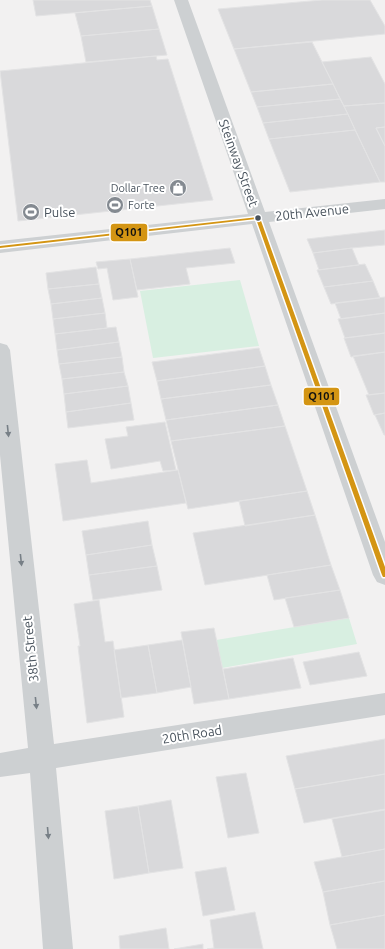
<svg xmlns="http://www.w3.org/2000/svg" width="385" height="949" viewBox="0 0 385 949" font-family="Ubuntu,sans-serif">
<rect width="100%" height="100%" fill="#f2f1f1"/>
<path fill="#d8efe1" d="M240,280l19,66 -106,12 -13,-67z
M349,618l8,26 -135,24 -6,-28z"/>
<path fill="#d9d9db" stroke="#e3e3e4" d="M33,0h117l2,6 -116,10z
M322,0h48l15,26v8l-151,15 -16,-40z
M152,6l7,23 -78,7 -6,-23z
M159,29l8,26 -81,7 -5,-26z
M312,42l21,42 -82,8 -17,-43z
M156,56l1,4 11,-1 45,141 -195,21 -18,-150z
M371,57l14,27v19l-41,3 -22,-44z
M333,84l7,15 -83,8 -6,-15z
M340,99l8,15 -85,9 -6,-16z
M385,103v24l-9,1 9,18v36h-5l-36,-76z
M348,114l7,16 -86,9 -6,-16z
M385,127v19l-9,-18z
M355,130l25,52 -90,10 -21,-53z
M385,230v15l-33,3 -39,5 -6,-14z
M230,248l5,15 -49,5 4,16 -53,6 -7,-31z
M352,248l7,17 -40,5 -6,-17z
M130,259l8,38 -25,3 -6,-32 -9,1 -2,-7z
M365,264l8,17 -49,6 -7,-17z
M96,267l3,17 -51,5 -2,-16z
M373,281l7,17 -49,6 -7,-17z
M99,284l3,14 -51,6 -3,-15z
M385,297v16l-44,6 -6,-16z
M102,298l3,15 -52,6 -2,-15z
M105,313l2,15 -52,6 -2,-15z
M385,313v20l-40,5 -7,-19z
M116,327l3,15 -62,8 -2,-16z
M385,333v19l-34,5 -7,-19z
M119,342l3,15 -63,7 -2,-14z
M259,348l6,18 -108,15 -5,-19z
M385,352v41l-16,2 -16,-39z
M122,357l2,15 -62,7 -3,-15z
M265,366l6,19 -110,14 -4,-18z
M124,372l4,14 -64,8 -2,-15z
M271,385l7,20 -112,15 -5,-21z
M128,386l3,17 -65,9 -2,-18z
M385,393v20l-11,2 -8,-20z
M131,403l3,17 -66,8 -2,-16z
M278,405l7,21 -114,15 -5,-21z
M385,413v22h-1l-9,-20z
M165,422l11,48 -13,1 -3,-10 -49,8 -6,-30 23,-3 -2,-9z
M285,426l22,65 -119,18 -17,-68z
M87,460l4,23 87,-13 8,33 -123,18 -8,-57z
M307,491l8,24 -70,11 -6,-25z
M315,515l16,50 -126,20 -12,-52z
M148,521l4,24 -66,10 -4,-24z
M152,545l5,21 -68,9 -3,-20z
M331,565l9,25 -66,10 -7,-25z
M157,566l5,24 -69,10 -4,-25z
M340,590l9,28 -55,9 -9,-29z
M99,600l6,42 8,-1 11,76 -37,6 -9,-77h2l-6,-42z
M214,628l15,71 -35,5 -13,-72z
M182,640l9,47 -34,6 -9,-48z
M148,645l9,48 -36,5 -7,-48z
M359,652l8,24 -57,9 -7,-23z
M293,658l8,30 -72,11 -6,-30z
M385,739v35l-90,15 -9,-33z
M246,773l13,60 -31,5 -12,-61z
M385,774v35l-81,14 -9,-34z
M171,800l12,68 -34,5 -11,-67z
M138,806l11,67 -35,6 -9,-68z
M385,810v39l-43,8 -10,-38z
M385,849v32l-62,11 -9,-30z
M226,867l9,43 -32,6 -8,-44z
M385,881v34l-55,10 -7,-33z
M255,912l8,37h-56l7,-1 -4,-28z
M385,915v34h-48l-7,-24z
M166,928l3,21h-49l-1,-13z
M203,944v5h-29z"/>
<g fill="none" stroke-linecap="round" stroke-linejoin="round">
<path fill="#cdd0d2" fill-rule="evenodd" d="M174,0h14l77,212 120,-13v10l-116,13 116,320v43l-8,-3 -4,-7 -121,-351 -252,29v-12l248,-27z
M0,343l7,2 3,5 44,394 331,-51v22l-329,53 17,181h-30l-13,-176 -30,4v-24l28,-5 -28,-293z"/>
<g stroke="#fff" stroke-width="3">
<path id="bus-1" d="M258,217l2,1 125,349v10h-2l-1,-2 -126,-356 -256,29v-2z"/>
</g>
<use href="#bus-1" fill="#d49513" fill-rule="evenodd"/>
</g>
<defs><path id="oneway-solid" d="M-6-.8H1V-3.2L6.5 0L1 3.2V.8H-6Z"/></defs>
<g fill="#777f86">
<use href="#oneway-solid" transform="translate(8 431) rotate(84)"/>
<use href="#oneway-solid" transform="translate(21 560) rotate(84)"/>
<use href="#oneway-solid" transform="translate(36 703) rotate(84)"/>
<use href="#oneway-solid" transform="translate(48 833) rotate(85)"/>
</g>
<defs>
<g id="shop-disc" transform="scale(0.9)"><circle r="9.5" fill="#848a91" stroke="#fff"/><path d="M-5-2.5h2.3a2.7 3.5 0 0 1 5.4 0H5L5.5 6h-11ZM-1.5-2.5h3a1.5 2.3 0 0 0-3 0Z" fill="#fff"/></g>
<g id="stadium-disc" transform="scale(0.9)"><circle r="9.5" fill="#848a91" stroke="#fff"/><path d="M0-5a6.5 5 0 1 0 0 10a6.5 5 0 1 0 0-10ZM-3.5-1.8h7v3.6h-7Z" fill="#fff"/></g>
</defs>
<g fill-rule="evenodd">
<use href="#shop-disc" x="178" y="188"/>
<use href="#stadium-disc" x="115" y="205"/>
<use href="#stadium-disc" x="31" y="212"/>
</g>
<circle fill="#49535d" stroke="#fff" stroke-width="1.5" cx="258" cy="218" r="3.5"/>
<g text-anchor="middle" stroke-width="4" stroke-linejoin="round" paint-order="stroke">
<g font-size="11" fill="#49535d" stroke="#fff" text-anchor="end">
<text x="165" y="192">Dollar Tree</text>
<text x="128" y="209" text-anchor="start">Forte</text>
</g>
<g font-size="13" fill="#49535d" stroke="#fff">
<text transform="translate(239 163) rotate(70)" y="5">Steinway Street</text>
<text transform="translate(312 212) rotate(-6)" y="5">20th Avenue</text>
<text transform="translate(30 649) rotate(-96)" y="5">38th Street</text>
<text transform="translate(192 734) rotate(-9)" y="5">20th Road</text>
</g>
<g font-size="13" fill="#49535d" stroke="#fff" text-anchor="start">
<text x="44" y="217">Pulse</text>
</g>
</g>
<g stroke="#fff" stroke-width="1.5">
<rect x="110" y="223" width="38" height="19" rx="4" fill="#d49513"/>
<rect x="303" y="387" width="37" height="19" rx="4" fill="#d49513"/>
</g>
<g font-size="11" text-anchor="middle" font-weight="bold" fill="#111">
<text x="129" y="236">Q101</text>
<text x="322" y="400">Q101</text>
</g>
</svg>
